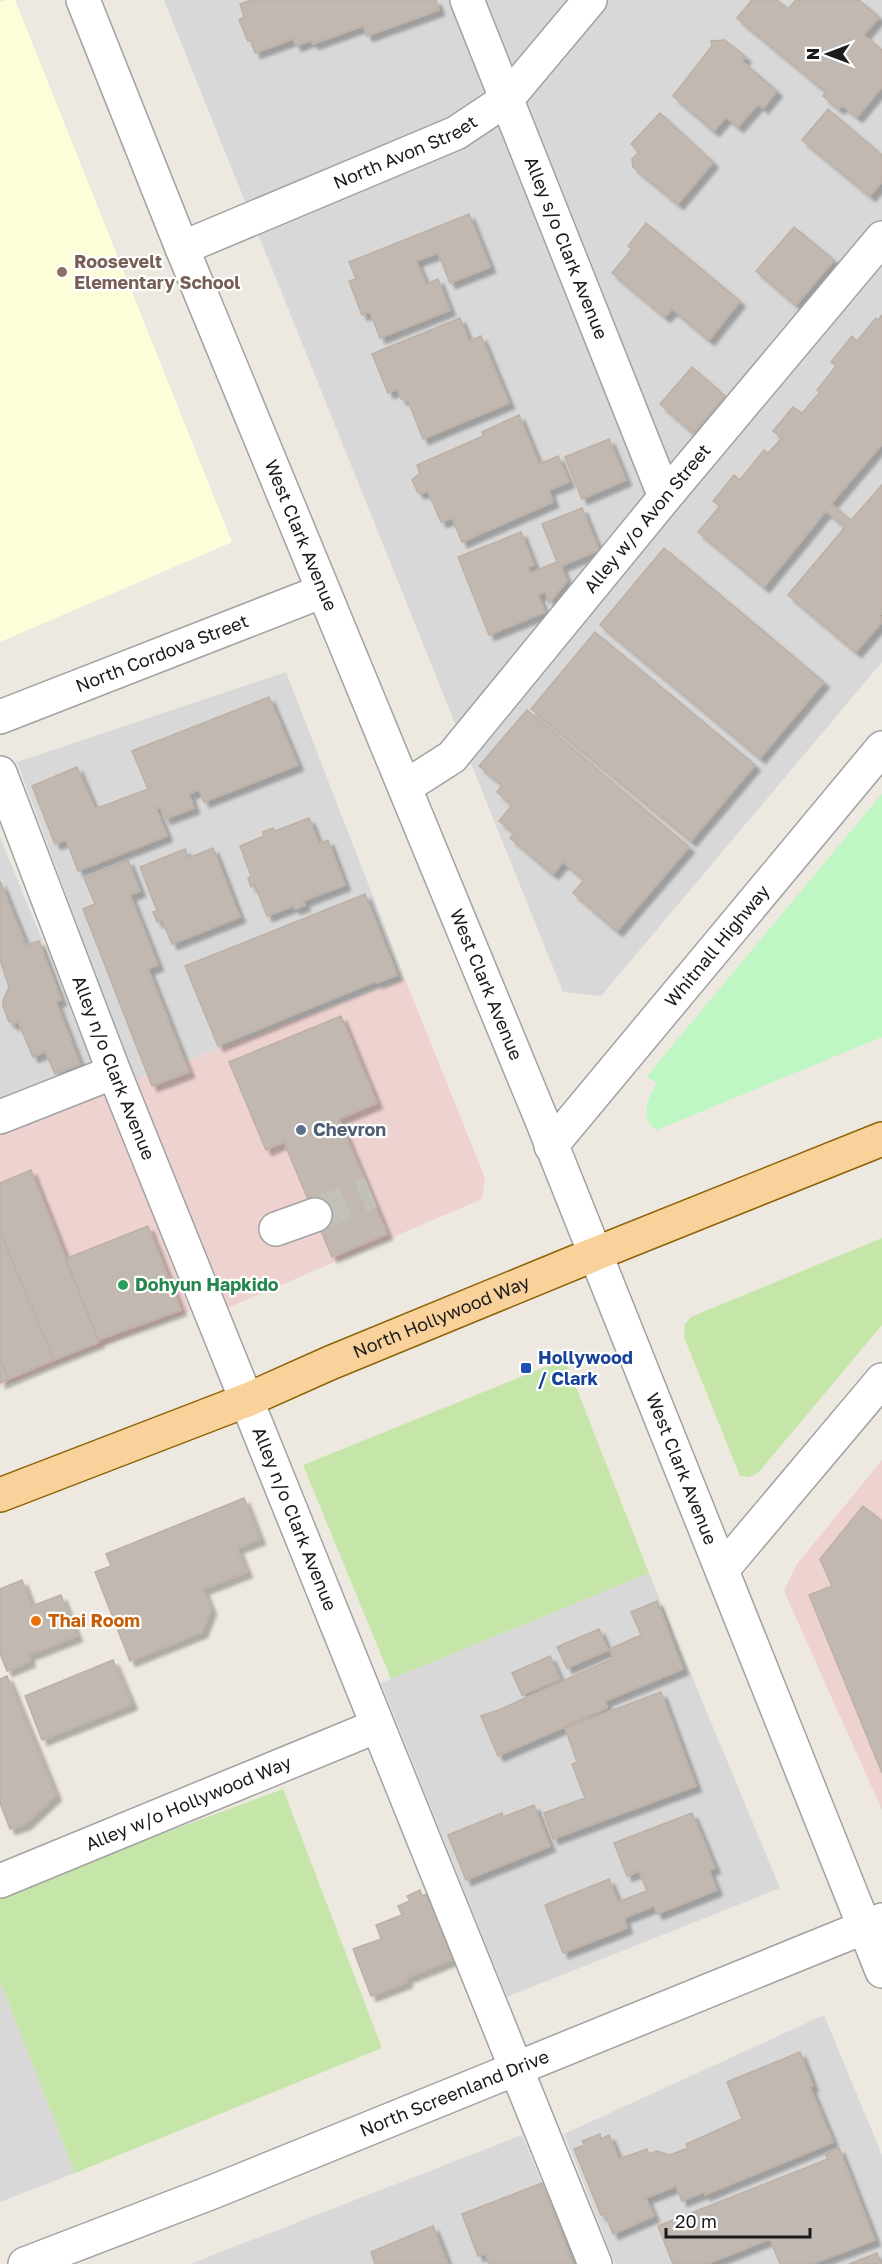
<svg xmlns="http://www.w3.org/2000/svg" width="882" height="2264" viewBox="0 0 882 2264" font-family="'Golos Text',sans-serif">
<defs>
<filter id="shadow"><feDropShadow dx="5.5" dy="5.5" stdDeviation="1.5" flood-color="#0004"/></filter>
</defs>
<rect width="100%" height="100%" fill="#ede9e1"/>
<path fill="#d9d8d8" d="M164,0h718v662l-281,334 -38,-4z
M286,672l119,307 -270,101 -118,-318z
M0,837l93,228 -93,37z
M649,1573l131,315 -273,109 -126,-314z
M0,1981l75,192 -75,29z
M824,2015l58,140v109h-267l-51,-130z
M522,2135l54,129h-386z"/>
<path fill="#eed2d0" d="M405,979l80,199 -3,21 -257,110 -90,-229z
M105,1092l85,219 -190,76v-255z
M882,1460v350l-98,-219 13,-27z"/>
<path fill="#fdfed9" d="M6,0h9l217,542 -232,100v-640z"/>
<path fill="#c5e6a8" d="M882,1238v87l-124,148 -9,4 -9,-1 -56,-139 1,-13 6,-7z
M565,1359l84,214 -258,106 -88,-214z
M283,1789l99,259 -307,125 -75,-192v-87z"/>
<path fill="#bef7c4" d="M882,794v243l-225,93c-19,-13 -9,-31 0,-47l-10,-7z"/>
<path fill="#c1b8b1" stroke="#beb0a4" stroke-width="1.5" filter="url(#shadow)" d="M251,0h185l3,10 -72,26 -4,-10 -50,18 -2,-4 -15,6 -3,-7 -38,14 -4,-13 -3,1 -9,-21 5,-3 -4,-13z
M752,0h25l11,9 8,-9h63l20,17 -15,18 18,15v37l-25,30 -15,-12 -3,4 -16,-13 3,-4 -89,-74z
M725,40l21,17 -4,4 35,30 -14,17 -5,-4 -20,23 -12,-10 -12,14 -41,-35 39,-50 -1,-5z
M828,109l54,46v27l-12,14 -68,-56z
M660,113l53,49 -35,42 -45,-37 -1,-8 7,-7 -8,-8z
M469,214l21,53 -40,16 -12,-30 -22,8 10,23 12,-5 12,31 -70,28 -10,-26 -8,3 -13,-34 7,-2 -7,-17z
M646,223l94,78 -31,39 -37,-31 -7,8 -53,-44 20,-24 -4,-3z
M794,227l40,33 -38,45 -40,-34z
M882,315v129l-51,60 20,16 31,-35v128l-3,3 3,2v4l-26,30 -68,-57 57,-68 -19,-16 -62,76 -66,-55 22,-26 -7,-5 21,-26 6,5 24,-30 4,3 14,-15 -9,-7 20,-24 9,6 18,-21 -3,-2 19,-24 -5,-4 21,-26 5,5 19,-23 2,2z
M460,318l9,23 12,-5 28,67 -86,36 -15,-38 -7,-2 -4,-10 -9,4 -16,-39z
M692,367l33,29 -32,37 -33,-29z
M519,415l20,49 19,-8 11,26 -20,8 4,12 -91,40 -10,-24 -11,4 -13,-30 -10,1 -6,-13 8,-7 -3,-8 66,-29 -1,-4z
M609,439l17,41 -44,19 -17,-42z
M582,508l17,42 -38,16 6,15 -18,22 -4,-11 -7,3 7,17 -56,23 -31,-78 63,-25 13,33 -6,2 2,6 27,-11 -15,-38z
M664,548l160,134 -64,76 -160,-133z
M595,632l160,133 -64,76 -160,-132z
M269,697l29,68 -94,37 -5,-12 -10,4 5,14 -29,11 -5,-12 -4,1 11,28 -89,35 -12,-31 -11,4 -23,-58 45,-19 18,42 53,-20 -16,-38z
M527,710l162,137 -72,84 -44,-38 11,-13 -21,-18 -10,12 -43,-36 5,-5 -16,-12 13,-16 -15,-13 5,-7 -23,-19z
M309,818l10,26 9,-4 17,45 -42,16 2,4 -10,4 -2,-3 -26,10 -12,-31 -4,2 -3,-9 3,-2 -11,-30 24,-10 -1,-4 10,-4 2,3z
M213,848l27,69 -68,27 -10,-24 -5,2 -4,-10 4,-1 -17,-44 45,-18 3,9z
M128,860l12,31 -10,4 28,70 -10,4 41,103 -37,14 -69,-177 12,-5 -11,-26z
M0,881l26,64 13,-4 22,59 -5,2 24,62 -25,10 -10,-22 -12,5 -15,-35 -5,3 -2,-4 -2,1 -6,-16v-5l6,-14 -9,-27z
M365,894l32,81 -20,8 -1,-2 -158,65 -33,-80z
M341,1016l36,87 -38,16 48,115 -55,23 -48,-115 -18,8 -37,-88z
M31,1170l68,172 -45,18 -54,-129v-48z
M148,1226l33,84 -83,30 -33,-81z
M0,1231l54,129 -45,19 -9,-20z
M0,1359l9,20 -9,4z
M244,1498l16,41 -23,9 10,24 -44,17 8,20 -9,23 -72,29 -35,-89 16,-6 -5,-12z
M863,1506l19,15v252l-73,-178 23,-9 -12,-27z
M22,1580l10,26 29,-11 16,41 -49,19 2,6 -23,10 -7,-18v-64z
M657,1601l26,68 -78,32 2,7 -109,48 -17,-40 20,-7 113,-51 -5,-9 32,-14 -10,-23z
M599,1629l9,21 -41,18 -10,-21z
M550,1656l10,23 -38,16 -10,-22z
M113,1660l19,44 -90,36 -17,-44z
M7,1676l49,119 -31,29 -15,5 -10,-26v-124z
M661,1692l35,94 -143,53 -9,-26 41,-15 -13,-34 5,-2 -12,-34z
M534,1805l16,41 -84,34 -18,-45 54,-22 1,4z
M692,1813l23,55 -6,2 8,20 -60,24 -3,-8 -30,12 3,10 -64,25 -18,-48 64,-26 9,23 29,-11 -8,-20 -12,5 -13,-33z
M420,1890l2,6 5,-2 26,65 -47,19 1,4 -36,14 -18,-47 28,-10 -5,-14 26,-10 -4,-9 12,-5 -3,-5z
M800,2052l13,34 -3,1 23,55 -128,53 -1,-3 -22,9 -6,-15 -30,12 8,18 -41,18 -8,-20 -4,1 -27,-66 11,-4 -3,-4 18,-7 1,5 8,-4 10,24 28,-10 2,5 8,-3 13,4 18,-7 -2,-4 56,-25 -15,-37z
M839,2148l36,92 -63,24h-32l-10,-25 -63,25h-34l-15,-38 170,-67 -3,-5z
M542,2183l31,81h-84l-4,-10 -7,2 -16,-42z
M433,2226l15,38h-73l-4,-12z
M877,2253l4,11h-32z"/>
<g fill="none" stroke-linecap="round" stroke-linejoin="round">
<path stroke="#c3c0b9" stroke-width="33" stroke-dasharray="33 16" stroke-linecap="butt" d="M315,1215l56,-23"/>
<g stroke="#a2a2a2" stroke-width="36">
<g id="minor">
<path id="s1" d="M83,0l99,248 361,875 339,848"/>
<path id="s2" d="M467,0l198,497"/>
<path id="s3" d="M182,248l274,-115 51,-34 83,-99"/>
<path id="s4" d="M0,717l323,-126"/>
<path id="s5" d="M0,773l114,299 481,1192"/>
<path id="s6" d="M405,787l47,-30 213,-260 217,-259"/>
<path d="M0,1117l114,-45"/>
<path id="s7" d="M551,1146l331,-398"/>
<path d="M276,1229l39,-14"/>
<path d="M722,1570l160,-190"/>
<path id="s8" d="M0,1881l377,-155"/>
<path id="s9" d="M25,2264l190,-73 667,-271"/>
</g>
</g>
<g stroke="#8e6305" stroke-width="36">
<g id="major">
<path id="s10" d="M0,1495l247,-95 83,-37 265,-109 287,-115"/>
</g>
</g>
<use href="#minor" stroke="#fff" stroke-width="33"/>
<use href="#major" stroke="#f8d29a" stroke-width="33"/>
</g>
<circle fill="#8d6e63" stroke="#fff" stroke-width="2" cx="62" cy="272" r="6"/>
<circle fill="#5c6f8a" stroke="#fff" stroke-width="2" cx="301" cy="1130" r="6"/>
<circle fill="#2e9e5b" stroke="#fff" stroke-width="2" cx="123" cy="1285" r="6"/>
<rect fill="#1a4fb4" stroke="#fff" stroke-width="2" x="520" y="1362" width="12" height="12" rx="3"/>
<circle fill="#e8710a" stroke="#fff" stroke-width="2" cx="36" cy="1621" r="6"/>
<g text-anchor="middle" stroke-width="4.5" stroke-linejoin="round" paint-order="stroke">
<g font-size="18" fill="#1b1b1b" stroke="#fff">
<text dy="6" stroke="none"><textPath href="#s3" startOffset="243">North Avon Street</textPath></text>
<text dy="6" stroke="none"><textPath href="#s2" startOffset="267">Alley s/o Clark Avenue</textPath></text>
<text dy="6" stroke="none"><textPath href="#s6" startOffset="364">Alley w/o Avon Street</textPath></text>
<text dy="6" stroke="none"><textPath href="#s1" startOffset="578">West Clark Avenue</textPath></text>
<text dy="6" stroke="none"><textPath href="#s4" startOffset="174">North Cordova Street</textPath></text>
<text dy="6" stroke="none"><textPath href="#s7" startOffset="260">Whitnall Highway</textPath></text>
<text dy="6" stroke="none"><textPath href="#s1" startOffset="1064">West Clark Avenue</textPath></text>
<text dy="6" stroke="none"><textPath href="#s5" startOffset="316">Alley n/o Clark Avenue</textPath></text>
<text dy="6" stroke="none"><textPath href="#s10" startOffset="476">North Hollywood Way</textPath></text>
<text dy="6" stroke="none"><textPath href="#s1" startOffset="1586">West Clark Avenue</textPath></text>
<text dy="6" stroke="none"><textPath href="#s5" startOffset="802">Alley n/o Clark Avenue</textPath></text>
<text dy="6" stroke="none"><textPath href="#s8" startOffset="204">Alley w/o Hollywood Way</textPath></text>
<text dy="6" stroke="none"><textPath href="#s9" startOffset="462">North Screenland Drive</textPath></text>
</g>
<g font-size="18" font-weight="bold" fill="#785e54" stroke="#fff" text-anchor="start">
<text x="74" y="268">Roosevelt<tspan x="74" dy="21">Elementary School</tspan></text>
</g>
<g font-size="18" font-weight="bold" fill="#4e5e75" stroke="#fff" text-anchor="start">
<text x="313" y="1136">Chevron</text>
</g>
<g font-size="18" font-weight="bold" fill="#27864d" stroke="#fff" text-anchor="start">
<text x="135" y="1291">Dohyun Hapkido</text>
</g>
<g font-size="18" font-weight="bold" fill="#164399" stroke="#fff" text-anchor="start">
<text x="538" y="1364">Hollywood<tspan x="538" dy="21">/ Clark</tspan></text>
</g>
<g font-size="18" font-weight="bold" fill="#c56008" stroke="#fff" text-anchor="start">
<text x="48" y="1627">Thai Room</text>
</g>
</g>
<g transform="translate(828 54) rotate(270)" stroke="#ffffff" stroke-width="4.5" paint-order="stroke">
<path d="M0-4.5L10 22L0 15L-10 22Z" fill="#1b1b1b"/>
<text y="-9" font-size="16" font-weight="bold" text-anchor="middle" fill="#1b1b1b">N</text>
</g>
<path d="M666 2228v9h144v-9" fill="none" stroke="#1b1b1b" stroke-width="3"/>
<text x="675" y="2228" font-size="18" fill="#1b1b1b" stroke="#ffffff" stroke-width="4.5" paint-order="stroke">20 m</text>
</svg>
